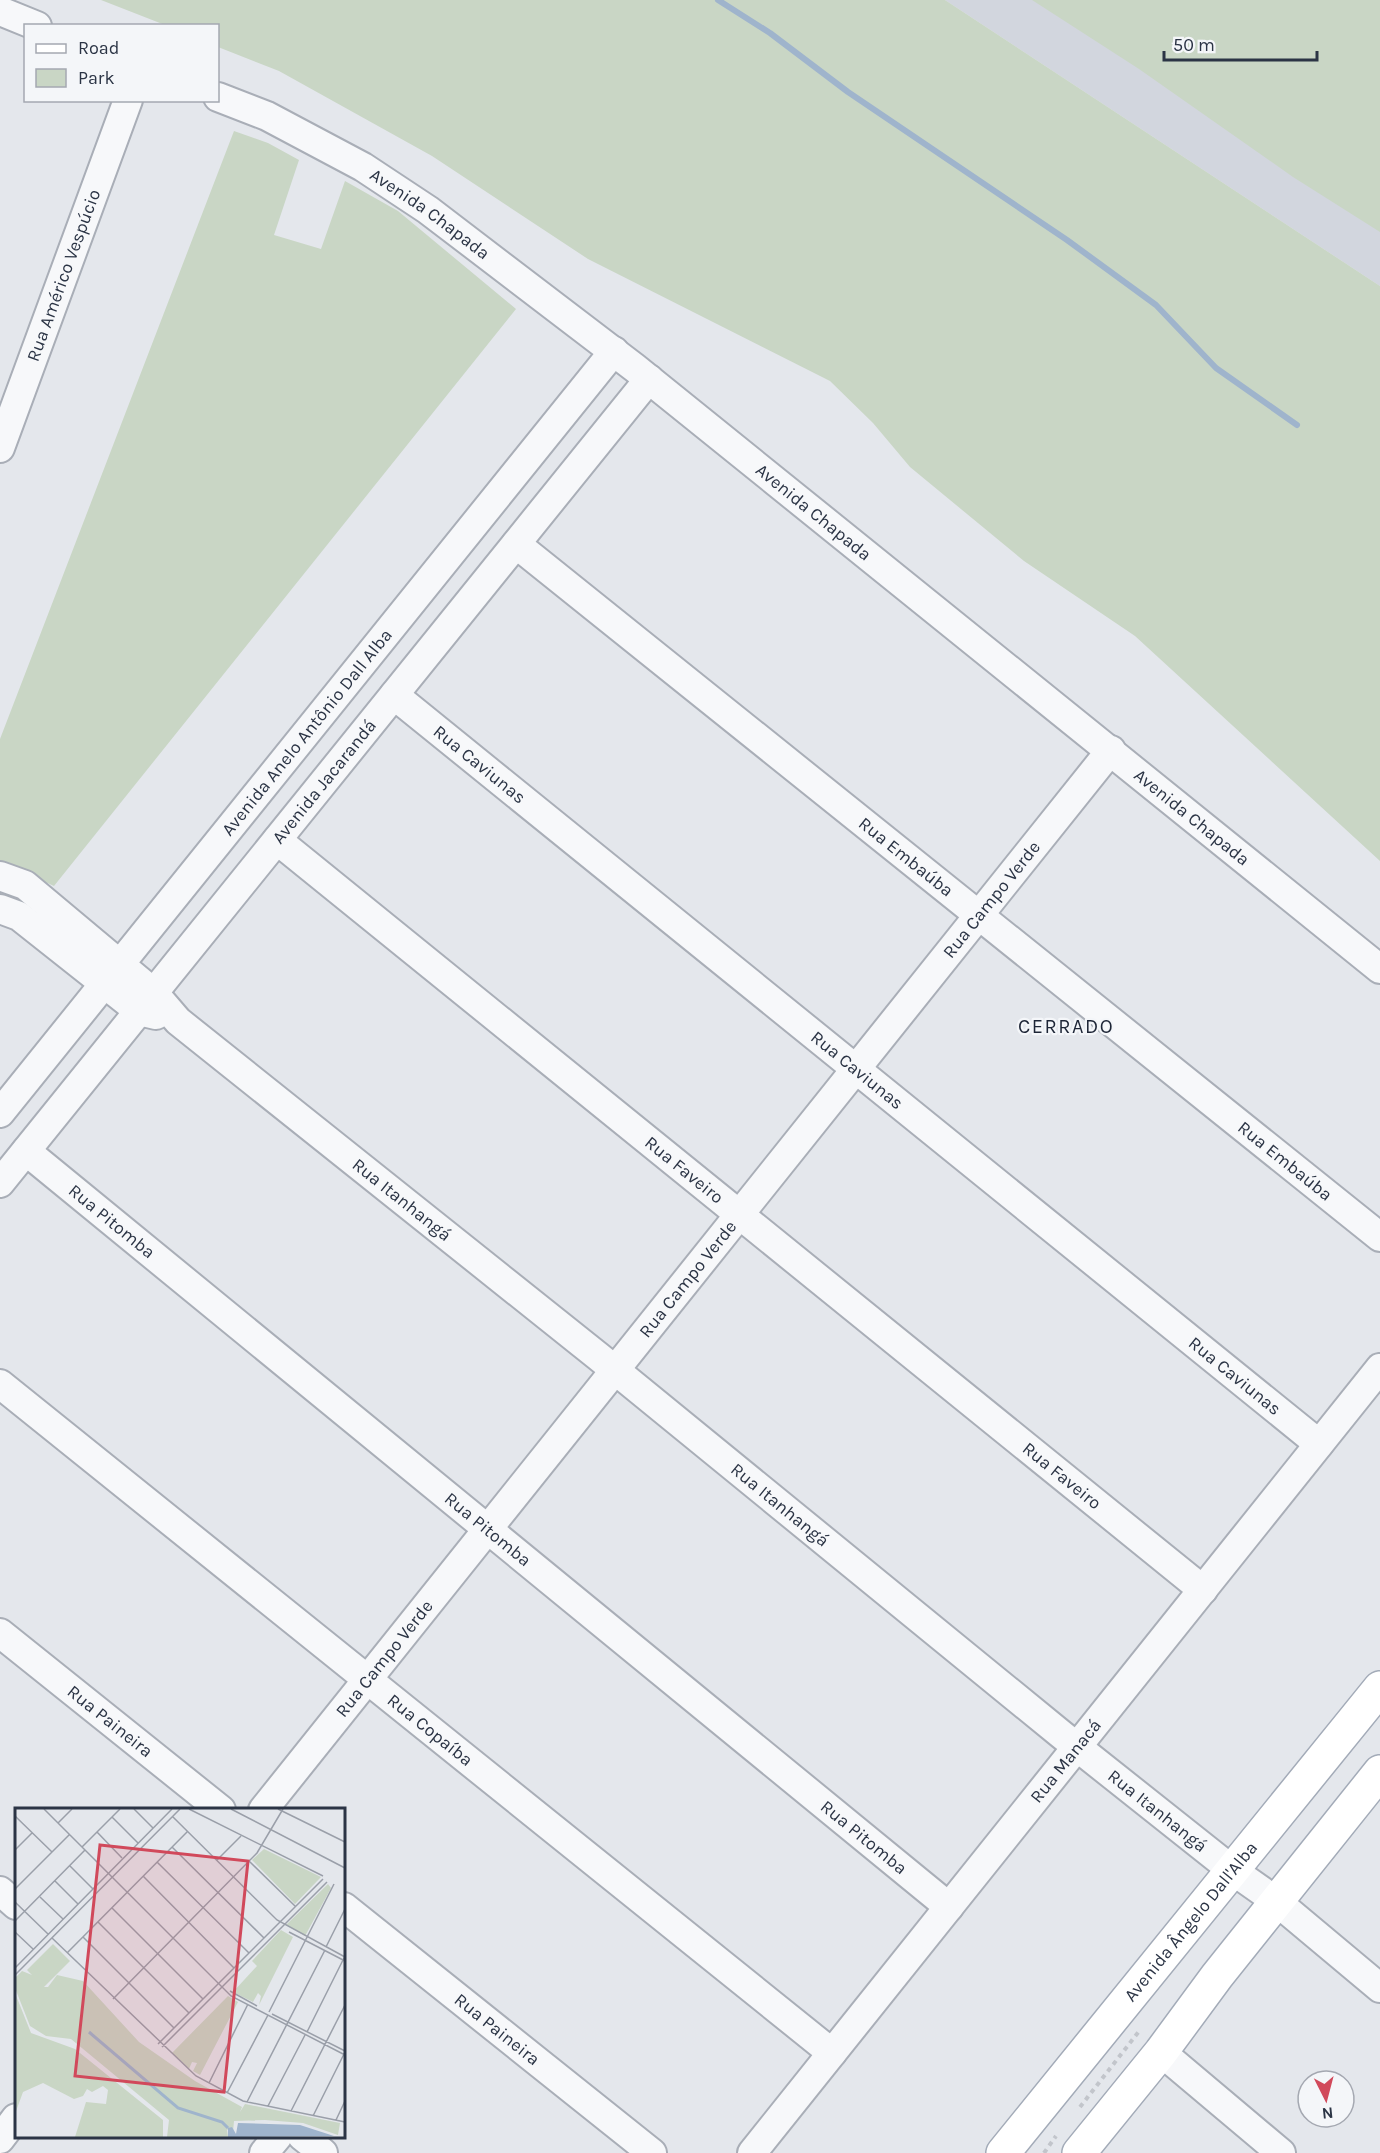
<svg xmlns="http://www.w3.org/2000/svg" width="1380" height="2153" viewBox="0 0 1380 2153" font-family="Karla,sans-serif">
<rect width="100%" height="100%" fill="#e4e7ec"/>
<path fill="#d2d6de" d="M945,0h435v286z"/>
<path fill="#c9d6c5" d="M101,0h844l435,286v575l-245,-225 -111,-75 -114,-94 -37,-44 -43,-42 -242,-122 -156,-103 -153,-85 -61,-24v-21l-53,-1z
M1032,0h348v232l-87,-55 -154,-108z
M234,131l34,12 31,17 -25,75 47,14 24,-68 53,30 118,98 -462,577 -54,-25v-122z"/>
<g fill="none" stroke-linecap="round" stroke-linejoin="round">
<path stroke="#9fb4cc" stroke-width="6" d="M718,0l52,33 78,59 219,148 89,65 60,63 81,57"/>
<g stroke="#a9aeb7" stroke-width="32">
<g id="minor">
<path d="M0,11l37,15"/>
<path id="s1" d="M218,97l49,19 96,51 65,43 207,158 745,601"/>
<path id="s2" d="M0,448l128,-348"/>
<path id="s3" d="M516,544l864,693"/>
<path id="s4" d="M394,695l925,749"/>
<path id="s5" d="M277,840l926,750"/>
<path id="s6" d="M0,876l25,9 129,108 24,28 421,336 463,378 170,135 44,31 104,87"/>
<path d="M0,909l19,7 120,95 17,4"/>
<path id="s7" d="M0,1113l614,-762"/>
<path id="s8" d="M26,1151l923,756"/>
<path id="s9" d="M0,1183l649,-804"/>
<path id="s10" d="M0,1384l832,669"/>
<path id="s11" d="M0,1633l221,177"/>
<path id="s12" d="M263,1810l848,-1060"/>
<path d="M0,1891l16,14"/>
<path id="s13" d="M344,1907l308,246"/>
<path d="M1161,2052l120,101"/>
<path d="M302,2136l21,17"/>
<path d="M0,2139l16,-21"/>
<path d="M264,2153l14,-17"/>
<path id="s14" d="M752,2153l628,-785"/>
</g>
</g>
<g stroke="#a3abb8" stroke-width="36">
<g id="major">
<path id="s15" d="M1003,2153l377,-465"/>
<path d="M1079,2153l82,-101 56,-76 163,-204"/>
</g>
</g>
<path stroke="#c2c5cb" stroke-width="4" stroke-dasharray="4.5 4.5" stroke-linecap="butt" d="M1080,2107l60,-77
M1044,2153l12,-17"/>
<use href="#minor" stroke="#f7f8fa" stroke-width="28"/>
<use href="#major" stroke="#fff" stroke-width="33"/>
</g>
<g text-anchor="middle" stroke-width="4.5" stroke-linejoin="round" paint-order="stroke">
<g font-size="18" fill="#2b3445" stroke="#f4f6f9">
<text dy="6" stroke="none"><textPath href="#s1" startOffset="243">Avenida Chapada</textPath></text>
<text dy="6" stroke="none"><textPath href="#s2" startOffset="184">Rua Américo Vespúcio</textPath></text>
<text dy="6" stroke="none"><textPath href="#s1" startOffset="729">Avenida Chapada</textPath></text>
<text dy="6" stroke="none"><textPath href="#s7" startOffset="489">Avenida Anelo Antônio Dall Alba</textPath></text>
<text dy="6" stroke="none"><textPath href="#s4" startOffset="110">Rua Caviunas</textPath></text>
<text dy="6" stroke="none"><textPath href="#s9" startOffset="516">Avenida Jacarandá</textPath></text>
<text dy="6" stroke="none"><textPath href="#s1" startOffset="1215">Avenida Chapada</textPath></text>
<text dy="6" stroke="none"><textPath href="#s3" startOffset="500">Rua Embaúba</textPath></text>
<text dy="6" stroke="none"><textPath href="#s12" startOffset="1166">Rua Campo Verde</textPath></text>
<text dy="6" stroke="none"><textPath href="#s4" startOffset="596">Rua Caviunas</textPath></text>
<text dy="6" stroke="none"><textPath href="#s3" startOffset="986">Rua Embaúba</textPath></text>
<text dy="6" stroke="none"><textPath href="#s5" startOffset="524">Rua Faveiro</textPath></text>
<text dy="6" stroke="none"><textPath href="#s6" startOffset="518">Rua Itanhangá</textPath></text>
<text dy="6" stroke="none"><textPath href="#s8" startOffset="111">Rua Pitomba</textPath></text>
<text dy="6" stroke="none"><textPath href="#s12" startOffset="680">Rua Campo Verde</textPath></text>
<text dy="6" stroke="none"><textPath href="#s4" startOffset="1082">Rua Caviunas</textPath></text>
<text dy="6" stroke="none"><textPath href="#s5" startOffset="1010">Rua Faveiro</textPath></text>
<text dy="6" stroke="none"><textPath href="#s6" startOffset="1004">Rua Itanhangá</textPath></text>
<text dy="6" stroke="none"><textPath href="#s8" startOffset="597">Rua Pitomba</textPath></text>
<text dy="6" stroke="none"><textPath href="#s12" startOffset="194">Rua Campo Verde</textPath></text>
<text dy="6" stroke="none"><textPath href="#s11" startOffset="141">Rua Paineira</textPath></text>
<text dy="6" stroke="none"><textPath href="#s10" startOffset="552">Rua Copaíba</textPath></text>
<text dy="6" stroke="none"><textPath href="#s14" startOffset="502">Rua Manacá</textPath></text>
<text dy="6" stroke="none"><textPath href="#s6" startOffset="1490">Rua Itanhangá</textPath></text>
<text dy="6" stroke="none"><textPath href="#s8" startOffset="1083">Rua Pitomba</textPath></text>
<text dy="6" stroke="none"><textPath href="#s15" startOffset="298">Avenida Ângelo Dall'Alba</textPath></text>
<text dy="6" stroke="none"><textPath href="#s13" startOffset="196">Rua Paineira</textPath></text>
</g>
<g font-size="20" letter-spacing="1.5" fill="#1d2536" stroke="#f4f6f9">
<text x="1066" y="1033">CERRADO</text>
</g>
</g>
<g transform="translate(15 1808)">
<rect width="330" height="330" fill="#e4e7ec"/>
<path d="M249,41l57,28 -26,27 -43,-44zM313,76l3,4 -26,48 -19,-11zM266,122l12,7 -34,68 2,-9 -3,-3 -5,9 -20,-10 24,-26 -5,-5zM38,136l17,17 -26,26h4l9,-12 26,6 56,61 56,39 47,26 -2,5 5,-8 95,19 -2,12 -35,-12 -38,-3 -31,1 -1,11 -1,-5 -5,3 1,7h-61l2,-17 -98,-81 -25,-3 -16,-10 -15,-38v-10l7,-7 10,4 -5,-5zM0,185l16,40 44,16 88,71v17h-88l11,-35 20,2 2,-14 -5,-4 -11,6 -5,-3 -4,7 -9,3 -31,-16 -20,9 -8,22zM213,188l10,6 -38,73 -7,-4 4,-8 -5,-1 -3,7 -17,-16z" fill="#c9d6c5"/>
<path d="M223,315l62,2 34,11 -106,1v-9l4,-1 4,7z" fill="#9fb4cc"/>
<path fill="none" stroke="#9fb4cc" stroke-width="3" d="M74,224l89,76 44,14 6,6"/>
<path fill="none" stroke="#9a9fa9" stroke-width="1.5" d="M29,1l187,187 114,59M119,1l19,19M174,1l134,67M216,1l114,59M263,1l67,33M0,8l37,36M97,9l26,26M158,9l104,103 68,37M43,15l14,-14M82,24l25,26M67,39l38,-38M157,39l92,91M0,42l17,-17M202,52l24,-24M234,53l47,46M142,54l92,91M55,58l23,23M128,68l91,92M40,73l23,23M0,81l55,-55M25,89l23,22M0,94l33,32M97,100l91,91M0,113l70,-71M83,114l91,91M0,124l18,17M274,124l56,29M68,129l91,91M37,130l144,138 47,25 102,21M311,139l19,-38M52,145l121,-122M0,160l157,-159M0,167l165,-166M215,183l27,15M98,191l144,-146 26,-44M254,204l65,-128M257,206l73,37M292,224l38,-76M143,236l165,-165M147,239l165,-165M194,275l39,-79M212,285l41,-78M232,294l78,-152M253,298l37,-71M276,303l54,-106M298,308l32,-64M321,312l9,-19"/>
<path fill="#d1495b" fill-opacity="0.15" stroke="#d1495b" stroke-width="3" d="M85,37l148,16 -24,231 -149,-16z"/>
<rect width="330" height="330" fill="none" stroke="#2b3445" stroke-width="3"/>
</g>
<rect x="24" y="24" width="195" height="78" fill="#f4f6f9" stroke="#a4a8b1" stroke-width="1.5"/>
<rect x="36" y="44" width="30" height="9" fill="#ffffff" stroke="#a4a8b1" stroke-width="1.5"/>
<text x="78" y="54" font-size="18" fill="#2b3445">Road</text>
<rect x="36" y="69" width="30" height="18" fill="#c9d6c5" stroke="#a4a8b1" stroke-width="1.5"/>
<text x="78" y="84" font-size="18" fill="#2b3445">Park</text>
<g transform="translate(1326 2099) rotate(174)"><circle r="28" fill="#f4f6f9" stroke="#a4a8b1" stroke-width="1.5"/>
<path d="M0-4.5L10 22L0 15L-10 22Z" fill="#d1495b"/>
<text y="-9" font-size="16" font-weight="bold" text-anchor="middle" fill="#2b3445">N</text>
</g>
<path d="M1164 51v9h153v-9" fill="none" stroke="#2b3445" stroke-width="3"/>
<text x="1173" y="51" font-size="18" fill="#2b3445" stroke="#f4f6f9" stroke-width="4.5" paint-order="stroke">50 m</text>
</svg>
